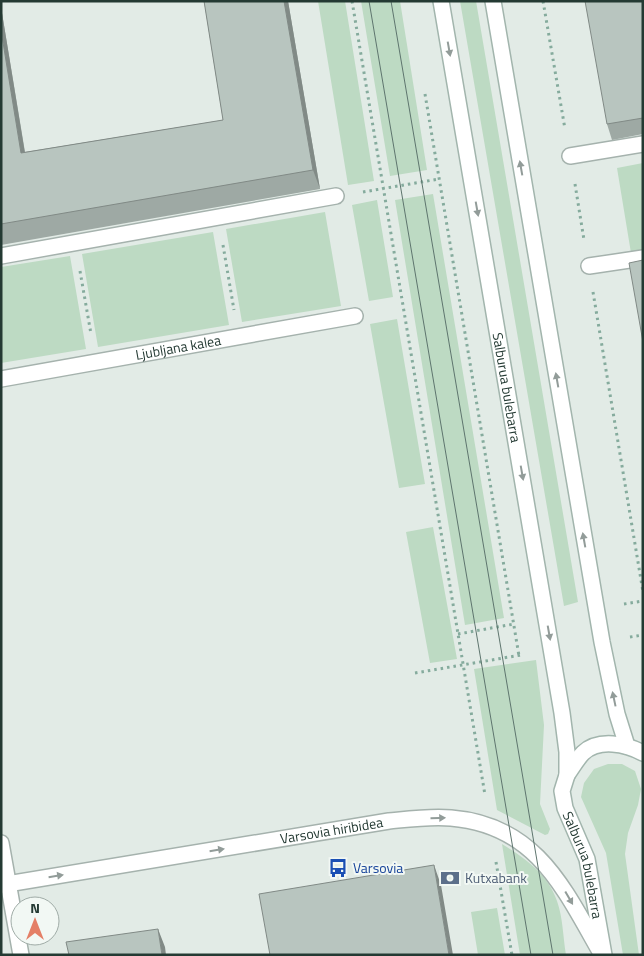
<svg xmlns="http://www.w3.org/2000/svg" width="644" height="956" viewBox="0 0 644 956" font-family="'Titillium Web',sans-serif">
<rect width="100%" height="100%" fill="#e2ebe6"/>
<path fill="#bddac3" d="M318,1h27l29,180 -26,4z
M361,1h39l27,169 -37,6z
M460,1h16l102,601 -14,4z
M643,163v88l-12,2 -14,-85z
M433,194l71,424 -39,7 -70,-425z
M377,200l16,97 -24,4 -17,-96z
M325,212l16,94 -99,16 -16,-93z
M213,232l16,93 -131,22 -16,-93z
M70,256l16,93 -85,14v-96z
M397,319l28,165 -26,4 -29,-164z
M433,527l24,132 -27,4 -24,-131z
M536,660l8,65 -4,79 10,25 -2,5 -3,1 -48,-25 -23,-141z
M608,764h14l13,7 6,18 -3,16 -10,28 -3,21 14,101h-16l-17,-102 -25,-56 3,-14 10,-14z
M502,844c23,14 46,30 55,57 6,17 6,36 9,54h-46z
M497,908l8,47h-27l-7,-43z"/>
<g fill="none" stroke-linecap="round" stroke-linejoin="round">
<g stroke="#a5b2ad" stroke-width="18">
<g id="pedestrian">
<path d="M570,156l73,-12"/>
<path d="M1,256l335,-60"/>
<path d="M589,266l54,-8"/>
<path id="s1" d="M1,379l354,-63"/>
</g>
</g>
<g stroke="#a5b2ad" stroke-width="18">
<g id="minor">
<path d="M1,843l20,112"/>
<path id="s2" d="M1,885l388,-64c20,-2 42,-5 62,-3 86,7 113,71 151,137"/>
</g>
</g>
<g stroke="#a2b5ad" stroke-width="18">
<g id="secondary">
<path id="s3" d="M441,1l121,712 5,39v23l-5,16 3,17 22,51 17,96"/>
<path d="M493,1l109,641 15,72 10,32"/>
<path d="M567,775c5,-7 10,-16 16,-22 16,-15 43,-9 60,0"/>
</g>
</g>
<path stroke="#85ab9d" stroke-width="3" stroke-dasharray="2.5 4" stroke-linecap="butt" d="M352,1l133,794
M543,1l22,128
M425,94l94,562
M575,184l9,56
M363,192l76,-13
M223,245l11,65
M80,271l11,63
M593,292l50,300
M624,604l19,-3
M458,634l56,-10
M630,637l13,-2
M415,673l106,-18
M496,862l16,93"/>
<use href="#pedestrian" stroke="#fff" stroke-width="15"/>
<use href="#minor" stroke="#fff" stroke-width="15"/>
<use href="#secondary" stroke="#fff" stroke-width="15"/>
<path stroke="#5e756e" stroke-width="1" d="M369,1l162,954
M391,1l162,954"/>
</g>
<path fill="#9ea9a4" d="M204,1h84l32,188 -319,56v-238l24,145 198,-32z
M643,1v133l-31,6 -5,-16z"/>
<path fill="#818a86" d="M284,1h4l32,188 -7,-19z
M1,7l27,165 -7,-19 -20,-123z
M434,865l7,20 12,70h-4z
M158,929l7,18 1,8h-4z"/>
<path fill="#b8c5bf" stroke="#818a86" d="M204,1h80l29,169 -312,54v-194l20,123 202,-33z
M585,1h58v117l-36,6z
M643,260v82l-14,-79z
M434,865l15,90h-179l-11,-61z
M158,929l4,26h-93l-3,-13z"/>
<defs><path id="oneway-solid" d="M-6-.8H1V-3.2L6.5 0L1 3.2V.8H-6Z" transform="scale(1.25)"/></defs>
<g fill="#929c99">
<use href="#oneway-solid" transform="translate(449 49) rotate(80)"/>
<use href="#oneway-solid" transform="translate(521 168) rotate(-100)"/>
<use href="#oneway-solid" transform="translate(477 209) rotate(80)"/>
<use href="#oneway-solid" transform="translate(557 380) rotate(-100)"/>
<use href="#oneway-solid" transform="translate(522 473) rotate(80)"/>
<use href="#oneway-solid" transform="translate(584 540) rotate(-100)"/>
<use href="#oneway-solid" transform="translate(549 633) rotate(80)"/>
<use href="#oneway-solid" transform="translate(614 699) rotate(-102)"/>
<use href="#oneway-solid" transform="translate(438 818) rotate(-2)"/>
<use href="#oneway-solid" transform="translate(217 850) rotate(-9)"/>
<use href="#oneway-solid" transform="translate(56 876) rotate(-9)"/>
<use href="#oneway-solid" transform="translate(569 898) rotate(60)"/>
</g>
<defs>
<g id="bus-bare" transform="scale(1.5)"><path d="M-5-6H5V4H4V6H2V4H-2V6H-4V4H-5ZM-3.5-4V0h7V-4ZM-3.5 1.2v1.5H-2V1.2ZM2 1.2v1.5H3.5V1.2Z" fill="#1a4fb4" stroke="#f2f8f4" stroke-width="2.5" paint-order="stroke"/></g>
<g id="bank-bare" transform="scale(1.5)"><path d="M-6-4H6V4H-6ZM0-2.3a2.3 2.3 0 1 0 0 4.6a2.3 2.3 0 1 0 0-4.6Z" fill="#5c6f8a" stroke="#f2f8f4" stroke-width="2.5" paint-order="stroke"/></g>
</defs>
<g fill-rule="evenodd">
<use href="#bus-bare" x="338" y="868"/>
<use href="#bank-bare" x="450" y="878"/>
</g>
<g text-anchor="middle" stroke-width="4" stroke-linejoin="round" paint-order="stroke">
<g font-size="14" fill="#243a33" stroke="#f2f8f4">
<text dy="5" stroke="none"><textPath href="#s1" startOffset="180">Ljubljana kalea</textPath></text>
<text dy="5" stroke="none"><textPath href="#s3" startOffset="392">Salburua bulebarra</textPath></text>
<text dy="5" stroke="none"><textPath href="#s2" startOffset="335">Varsovia hiribidea</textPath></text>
<text dy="5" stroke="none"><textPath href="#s3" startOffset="879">Salburua bulebarra</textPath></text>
</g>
<g font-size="14" fill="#164399" stroke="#f2f8f4" text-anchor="start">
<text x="353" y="873">Varsovia</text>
</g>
<g font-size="14" fill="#4e5e75" stroke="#f2f8f4" text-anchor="start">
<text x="465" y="883">Kutxabank</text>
</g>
</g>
<rect width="644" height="956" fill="none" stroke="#243a33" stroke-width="5"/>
<g transform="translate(35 921)"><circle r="24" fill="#f2f8f4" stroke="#a0aca7"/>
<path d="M0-4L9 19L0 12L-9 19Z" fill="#e47f66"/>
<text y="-8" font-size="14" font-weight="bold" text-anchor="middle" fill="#243a33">N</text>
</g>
</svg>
